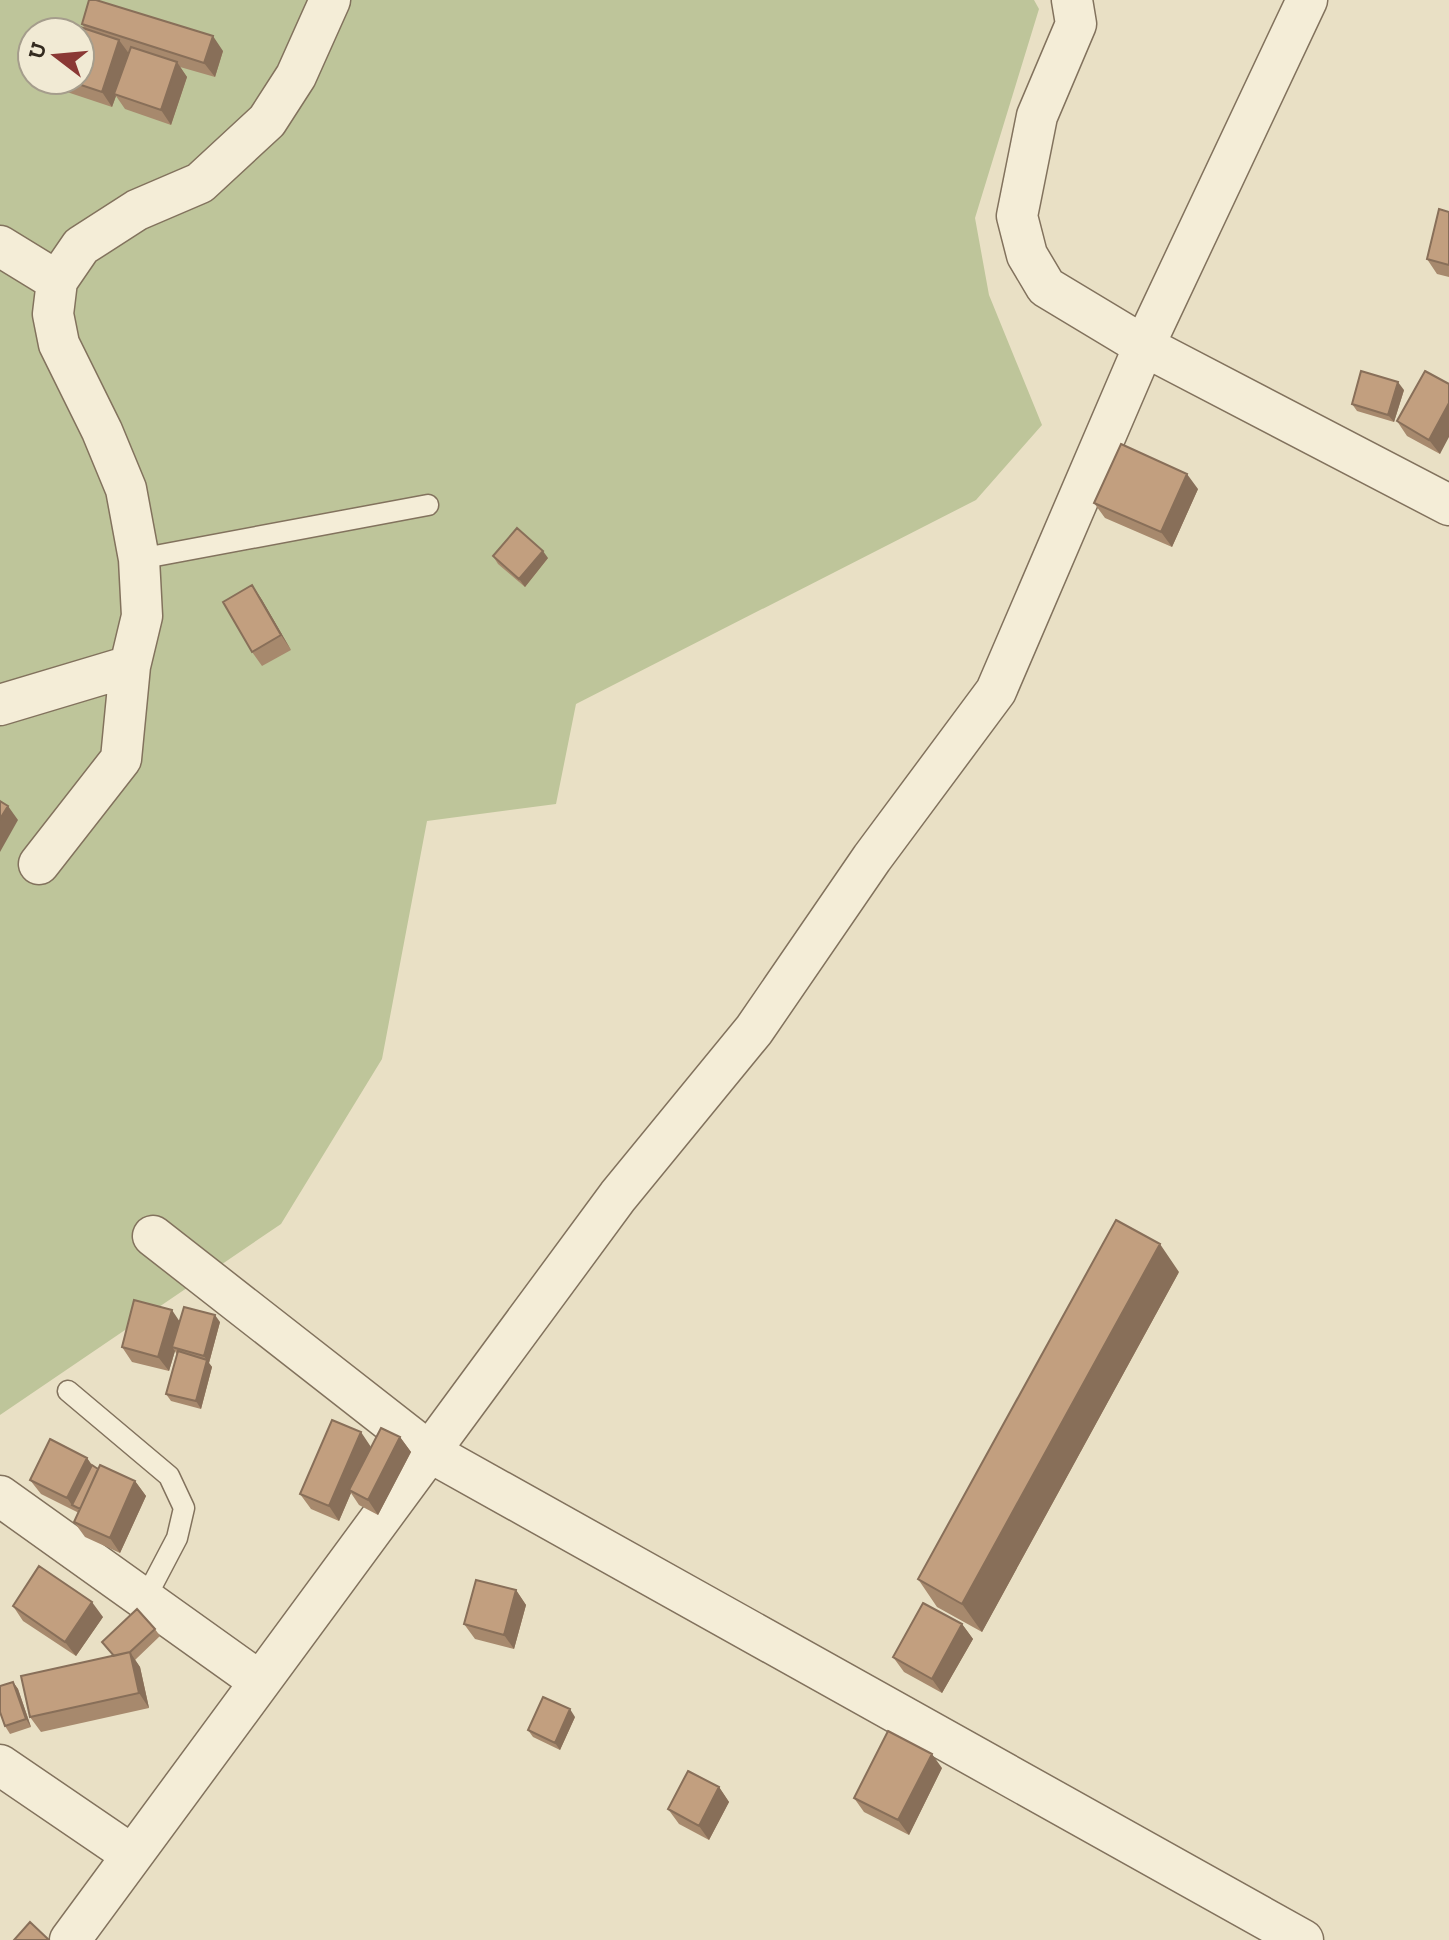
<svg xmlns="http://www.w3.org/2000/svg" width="1449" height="1940" viewBox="0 0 1449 1940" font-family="'Zilla Slab',serif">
<rect width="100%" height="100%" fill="#e9e0c5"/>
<path fill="#bec59a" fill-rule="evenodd" d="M0,0h1034l5,9 -64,209 14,77 53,130 -66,75 -400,204 -20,100 -129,17 -45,238 -101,165 -281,191zM32,32h48v48h-48z"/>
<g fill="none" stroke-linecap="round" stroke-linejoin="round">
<g stroke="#82725d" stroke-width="23">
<path id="lane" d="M139,559l289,-54
M68,1391l101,85 15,32 -7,30 -32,61"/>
</g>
<g stroke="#82725d" stroke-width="43">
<path id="street" d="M1072,0l4,24 -39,92 -20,100 10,39 19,32 98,59 305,159
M0,246l57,35
M0,705l130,-39
M39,864l82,-105 9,-93 12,-50 -3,-57 -13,-70 -24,-58 -43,-87 -6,-30 4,-33 24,-35 56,-36 63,-27 67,-62 29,-45 34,-76
M153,1236l275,215 875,489
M0,1496l259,185
M0,1765l132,90
M70,1940l548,-744 136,-166 118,-172 124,-167 148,-345 163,-346"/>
</g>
<use href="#lane" stroke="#f4edd7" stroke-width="20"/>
<use href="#street" stroke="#f4edd7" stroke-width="40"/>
</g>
<path fill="#a7896d" d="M82,24l141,27 -8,26 -35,-10 7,10 -16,48 -46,-16 -9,-13 -4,11 -51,-17 -7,-10h26l5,-51z
M1449,212v65l-12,-3 -10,-15z
M1449,384l-9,70 -33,-18 -10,-15z
M1404,390l-10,32 -37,-11 -5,-7z
M1198,489l-26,58 -67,-29 -11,-15z
M493,556l55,2 -23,29 -27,-23z
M252,585l10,15 29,50 -29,16 -10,-14z
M1179,1272l-197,360 -45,-25 -19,-28z
M179,1321l41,1 -11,41 3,4 -11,42 -30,-8 -5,-7 11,-39 -2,-4 -6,20 -37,-9 -10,-15z
M400,1437l11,15 -33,63 -19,-10 -8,-12 -12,28 -28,-12 -11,-15 71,-47z
M87,1458l5,7 6,4 37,12 11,15 -26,57 -35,-16 -11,-15 5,-9 -38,-19 -11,-14z
M516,1590l10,15 -12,44 -39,-10 -11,-15z
M13,1606l90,11 -27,39 -53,-35z
M962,1624l11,15 -31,54 -38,-21 -11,-15z
M155,1629l5,7 -25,24 5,7 9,41 -108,24 -11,-15 83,-61 -11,-14z
M13,1682l5,7 13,38 -21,7 -5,-8z
M575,1717l-15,33 -27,-13 -5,-7z
M942,1768l-33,67 -45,-23 -10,-14z
M719,1787l10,15 -20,38 -30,-16 -11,-15z"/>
<path fill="#886f59" d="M213,36l10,15 -8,26 -11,-14z
M119,40l11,15 -16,39 2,2 -4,11 -10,-15z
M177,62l10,15 -16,48 -10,-15z
M1398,382l6,8 -10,32 -6,-7z
M1449,403v34l-9,17 -11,-14z
M1187,474l11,15 -26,58 -11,-15z
M543,551l5,7 -23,29 -6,-8z
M252,585l10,15 29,50 -10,-15z
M8,806l10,14 -18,32v-33z
M1160,1244l19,28 -197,360 -20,-28z
M172,1310l10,15 -10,22 3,4 -6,20 -11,-14z
M215,1315l5,7 -11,41 3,4 -11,42 -5,-8 11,-40 -3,-5z
M361,1432l10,15 -22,43 2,3 -12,28 -10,-15z
M400,1437l11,15 -33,63 -10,-15z
M87,1458l10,15 -25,32 -5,-7z
M135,1481l11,15 -26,57 -10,-15z
M516,1590l10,15 -12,44 -10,-14z
M92,1602l11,15 -27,39 -11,-14z
M962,1624l11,15 -31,54 -10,-14z
M130,1652l10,15 9,41 -10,-15z
M13,1682l5,7 13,38 -5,-8z
M570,1709l5,8 -15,33 -5,-7z
M932,1754l10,14 -33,67 -11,-15z
M719,1787l10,15 -20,38 -10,-14z"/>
<path fill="#c29f7f" stroke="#886f59" stroke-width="2" d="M89,0h7l117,36 -9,27 -122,-39z
M68,23l51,17 -17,52 -36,-12h14v-48h-15z
M131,47l46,15 -16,48 -47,-16z
M1439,209l10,3v53l-22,-6z
M1361,371l37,11 -10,33 -36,-11z
M1425,371l24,13v19l-20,37 -32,-19z
M1121,444l66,30 -26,58 -67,-29z
M517,528l26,23 -24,28 -26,-23z
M252,585l29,50 -29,17 -29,-50z
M0,801l8,5 -8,13z
M1116,1220l44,24 -198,360 -44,-25z
M134,1300l38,10 -14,47 -36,-10z
M184,1307l31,8 -11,41 -32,-9z
M178,1351l29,9 -11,41 -30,-7z
M332,1420l29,12 -32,74 -29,-12z
M381,1428l19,9 -32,63 -19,-10z
M50,1439l37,19 -20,40 -37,-18z
M92,1465l6,4 -18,40 -8,-4z
M100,1465l35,16 -25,57 -36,-16z
M39,1566l53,36 -27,40 -52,-36z
M476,1580l40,10 -12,45 -40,-11z
M923,1603l39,21 -30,55 -39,-22z
M137,1609l18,20 -25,23 -16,4 -12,-14z
M130,1652l9,41 -109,24 -9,-41z
M13,1682l13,37 -21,7 -5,-14v-26z
M543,1697l27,12 -15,34 -27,-13z
M888,1731l44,23 -34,66 -44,-22z
M688,1771l31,16 -20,39 -31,-17z
M30,1922l19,18h-35z"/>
<g transform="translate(56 56) rotate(286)"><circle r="38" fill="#f1ead4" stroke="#a59d8c" stroke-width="2"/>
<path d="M0-6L14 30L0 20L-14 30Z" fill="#8a3834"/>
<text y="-12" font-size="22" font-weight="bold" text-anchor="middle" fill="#332a1f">U</text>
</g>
</svg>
